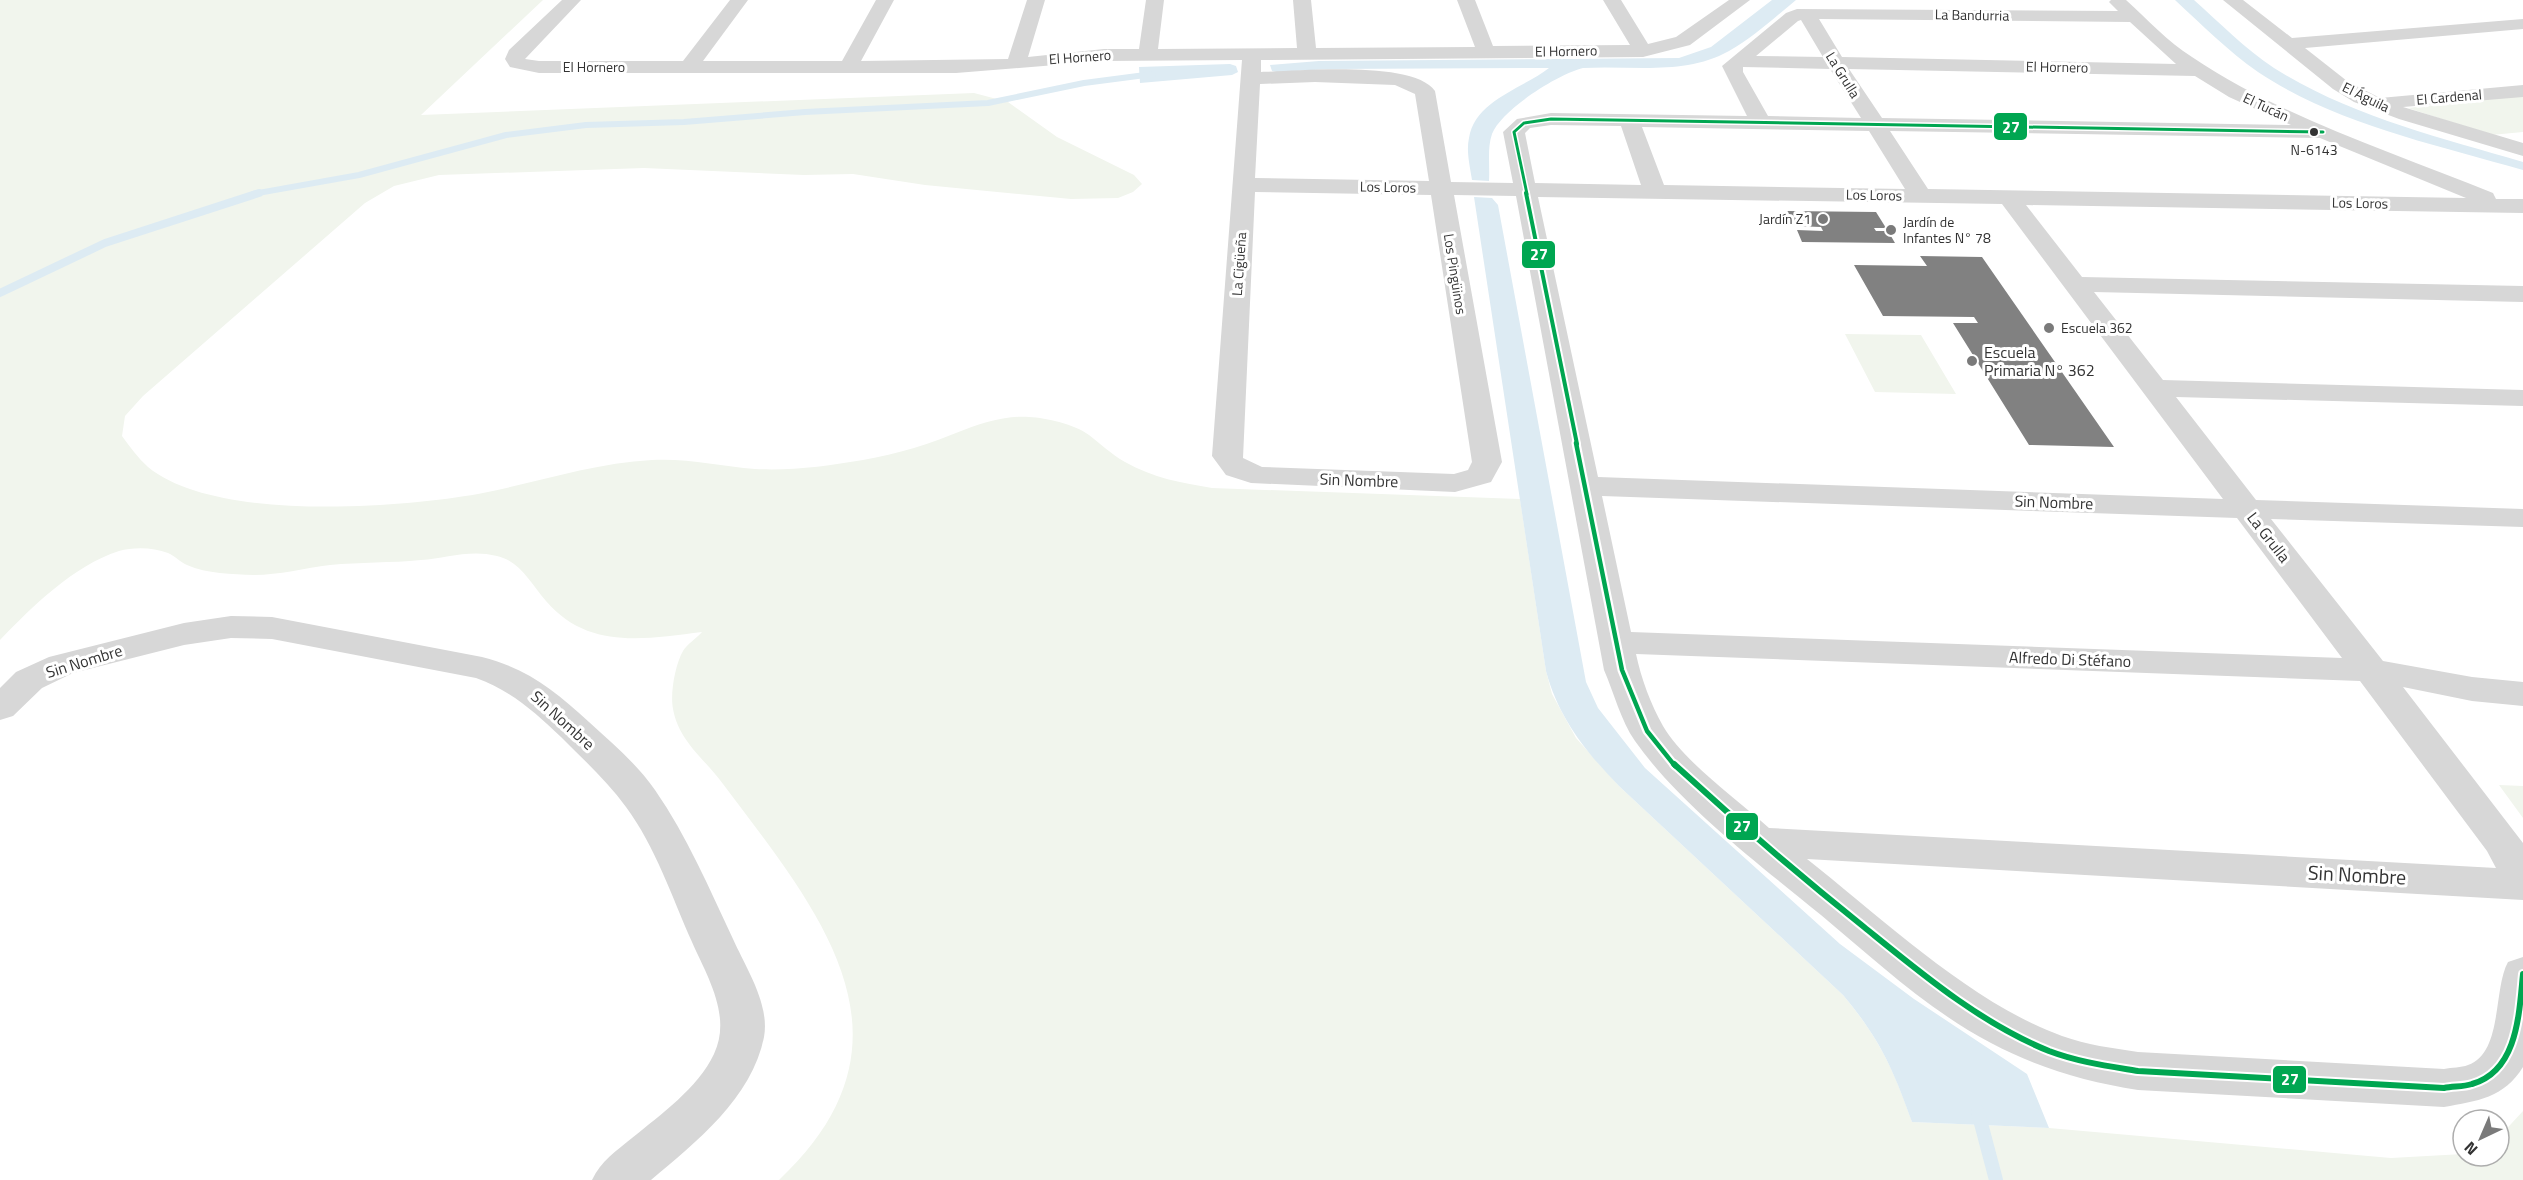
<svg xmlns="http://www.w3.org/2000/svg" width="2523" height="1180" viewBox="0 0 2523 1180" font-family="'Titillium Web',sans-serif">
<rect width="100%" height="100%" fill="#fff"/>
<path fill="#f1f5ed" d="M0,0h543l-122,115 553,-22 34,9 49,35 77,38 8,9 -9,8 -15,6 -47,1 -146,-14 -72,-11 -49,1 -160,-7 -205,7 -45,11 -29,17 -222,193 -18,20 -3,20c8,11 16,22 26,31 67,55 249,41 330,27 58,-11 115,-31 174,-34 34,-2 69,6 103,9 35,2 73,-3 108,-9 17,-3 34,-7 51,-12 37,-10 75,-34 115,-31 18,1 45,7 60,18 12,9 22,19 36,27 28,16 57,21 87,26l308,11 26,172 6,23 24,44 44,49 223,208c36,43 51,75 69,127l137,6 342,30 72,-4 36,2v-19l24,-26v69h-1744c150,-141 40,-268 -56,-396 -18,-25 -44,-42 -50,-75 -3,-15 2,-44 10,-58 4,-7 14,-13 19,-19 -58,7 -114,18 -156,-31 -15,-17 -26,-40 -49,-45 -26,-7 -51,2 -76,4 -30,3 -61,2 -91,5 -25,3 -51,10 -76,10 -22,-1 -47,-1 -67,-10 -7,-3 -12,-9 -19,-12 -15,-6 -35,-6 -49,-2 -46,15 -86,55 -119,89z
M2523,95v37l-32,3 -83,-27z
M1845,334l76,1 35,59 -81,-2z
M2499,785l24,1v32z"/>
<path fill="#ddebf3" d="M1772,0h24c-21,17 -43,38 -67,51 -45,25 -97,14 -146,17 -25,6 -82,42 -91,66 -5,14 -2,32 -3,47l-17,-1c-2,-13 -6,-29 -3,-42 6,-38 55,-50 80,-70l-219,1 -53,3 -5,-1 -2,-6 49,-4 360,-3 32,-11z
M2175,0h19c26,23 51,49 80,68 76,48 164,69 249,94v8c-89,-26 -187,-46 -265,-98 -30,-21 -56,-47 -83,-72z
M1230,64l6,2 2,6 -6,3 -92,8 -1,-16z
M1474,197l18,1 6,7 88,477 12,26 47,60 195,176 74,55 113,75 22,54 -137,-6c-19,-53 -32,-83 -69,-127l-223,-208c-34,-35 -61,-68 -74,-116z"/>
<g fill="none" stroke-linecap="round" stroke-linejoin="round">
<path stroke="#ddebf3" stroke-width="6" d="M253,194l106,-19 147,-40 80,-10 98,-3 121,-10 183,-9 96,-20 69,-9"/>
<path stroke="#ddebf3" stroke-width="8" d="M0,293l105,-50 154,-50"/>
<path stroke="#ddebf3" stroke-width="14" d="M1978,1112l18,68"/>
</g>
<path fill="#818181" d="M1787,211l89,1 10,16h-12l2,3h12l7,12 -93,-1 -5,-12 26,1 -2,-4 -27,-1z
M1920,256l62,1 132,190 -85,-2 -76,-122h25l-4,-6 -91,-1 -29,-51 73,1z"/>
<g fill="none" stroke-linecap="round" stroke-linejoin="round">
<path fill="#d7d7d7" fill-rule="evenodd" d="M562,0h19l-56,59 14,2h144l47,-61h18l-45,61h139l34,-61h18l-33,61 147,-2 19,-59h18l-17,57 76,-8h35l7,-49h18l-6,49 139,-1 -4,-48h18l5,48 159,-1 -18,-47h18l18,46 137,-1 -27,-45h18l27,44 28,-7 53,-37h21l-60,45 -47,12 -382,3v12c36,-1 153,-12 174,19l16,91 62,1 -10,-51 14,-13 34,-6 196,3 -25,-50 64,-53 11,-4 321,2 -9,-9 2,-2h15c21,19 42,42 66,57 91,61 200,95 301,136l3,6h27v14l-497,-8 56,72 441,9v16l-429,-10 69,88 360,10v16l-347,-9 80,103 267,9v18l-252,-8 112,142 89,16 51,5v24l-51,-5 -69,-14 120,156v57l-716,-41c76,60 164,144 255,177 25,9 50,12 76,16l306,17c8,-2 17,-1 24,-4 35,-12 25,-76 40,-103l15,-5v110c-19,31 -46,34 -79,40l-306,-17c-52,-8 -100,-22 -147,-47 -63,-33 -116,-83 -170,-128 -61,-50 -141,-110 -186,-174 -14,-20 -21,-48 -31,-71l-88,-474 -62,-1 48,267 -11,20 -36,10 -204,-9 -25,-8 -14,-19 30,-396 -138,1 -148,12h-417l-29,-6 -5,-8 4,-9zM1819,19l311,3 46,42 -334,-7zM1801,20l22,37 -67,-1 42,-35zM1743,67l87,2 31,49 -93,-2 -25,-44zM1849,69l346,7 34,21 62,28 -409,-7zM1315,82l80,3 20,9 14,87 -174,-3 5,-94zM1551,125l70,1 20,59 -106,-2 -10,-50 5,-5zM1642,127l227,4 36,58 -241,-4zM1890,131l430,7 146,60 -538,-9zM1255,192l176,3 41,267 -4,8 -14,4 -192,-7 -19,-9zM1538,197l464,7 221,295 -625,-22zM1602,496l635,22 105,140 -711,-26zM1636,654l724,27 127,170 9,17 -727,-40c-31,-28 -85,-66 -106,-102 -12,-21 -22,-48 -27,-72z
M2223,0h20l49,38 231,-19v10l-218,19 42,33 33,17 143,-13v12l-120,10 120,36v13l-124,-37 -45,-17 -21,-13z
M231,616l41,1 210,40c46,12 72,33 107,65 23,21 48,42 66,68 32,46 54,98 78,149 13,29 37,65 31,98 -12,61 -68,105 -113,143h-59c9,-19 24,-29 40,-42 28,-23 66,-50 82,-84 18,-38 -7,-78 -22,-112 -20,-45 -37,-96 -66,-135 -19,-26 -43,-48 -65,-70 -26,-25 -51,-47 -85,-59l-204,-39 -41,-1 -47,7 -111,28 -31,15 -29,28 -13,4v-32l16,-16 33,-15 135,-34z"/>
<g stroke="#fff" stroke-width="6">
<path id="bus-1-far3" d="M1527,194l-13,-62 10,-9 27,-4 772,13"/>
</g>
<g stroke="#fff" stroke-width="8">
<path id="bus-1-far2" d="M1526,193l51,251"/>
</g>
<g stroke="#fff" stroke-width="9">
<path id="bus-1-far1" d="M1576,443l46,227 25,61 28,35"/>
</g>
<g stroke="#fff" stroke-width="10">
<path id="bus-1" d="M1674,764c62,57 125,111 190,163 58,47 116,96 185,124 29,11 59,15 89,20l306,17c9,-2 19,-1 28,-4 46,-13 47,-71 51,-110"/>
</g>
<use href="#bus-1-far3" stroke="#00a651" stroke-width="3"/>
<use href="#bus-1-far2" stroke="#00a651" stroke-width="4"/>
<use href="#bus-1-far1" stroke="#00a651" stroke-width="4.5"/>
<use href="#bus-1" stroke="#00a651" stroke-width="6"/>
</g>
<circle fill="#333" stroke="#fff" stroke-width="2" cx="2314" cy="132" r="5"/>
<g fill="#7a7a7a" stroke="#fff" stroke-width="2">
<circle cx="1823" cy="219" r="6"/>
<circle cx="1891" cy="230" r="6"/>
<circle cx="2049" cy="328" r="6"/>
<circle cx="1972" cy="361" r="6"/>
</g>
<g text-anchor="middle" stroke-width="6" stroke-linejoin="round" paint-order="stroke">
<g font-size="14" fill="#333" stroke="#fff">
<text transform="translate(1972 15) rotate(1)" y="5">La Bandurria</text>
<text transform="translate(1566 51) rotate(-1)" y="5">El Hornero</text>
<text transform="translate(1080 57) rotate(-4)" y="5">El Hornero</text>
<text x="594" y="72">El Hornero</text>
<text transform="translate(2057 67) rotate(1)" y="5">El Hornero</text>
<text transform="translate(1843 75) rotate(58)" y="5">La Grulla</text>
<text transform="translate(2366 97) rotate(26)" y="5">El Águila</text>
<text transform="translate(2449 97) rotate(-5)" y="5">El Cardenal</text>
<text transform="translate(2266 107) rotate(25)" y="5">El Tucán</text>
<text transform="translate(1388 187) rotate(1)" y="5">Los Loros</text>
<text transform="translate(1874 195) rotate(1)" y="5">Los Loros</text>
<text transform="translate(2360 203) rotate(1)" y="5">Los Loros</text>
<text transform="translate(1239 264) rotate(-86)" y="5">La Cigüeña</text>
<text transform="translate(1455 274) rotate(81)" y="5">Los Pingüinos</text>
</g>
<g font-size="14" fill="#333" stroke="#fff">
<text x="2314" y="155">N-6143</text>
</g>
<g font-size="14" fill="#333" stroke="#fff" text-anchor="start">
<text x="1811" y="224" text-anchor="end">Jardín Z1</text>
<text x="1903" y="227">Jardín de<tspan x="1903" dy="16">Infantes N° 78</tspan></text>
<text x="2061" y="333">Escuela 362</text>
</g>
<g font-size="16" fill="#333" stroke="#fff" text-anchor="start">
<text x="1984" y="358">Escuela<tspan x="1984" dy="18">Primaria N° 362</tspan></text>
</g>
<g font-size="16" fill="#333" stroke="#fff">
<text transform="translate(1359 480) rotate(2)" y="6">Sin Nombre</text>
<text transform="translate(2054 502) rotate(2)" y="6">Sin Nombre</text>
<text transform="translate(2269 537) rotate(52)" y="6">La Grulla</text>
<text transform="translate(2070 659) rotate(2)" y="6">Alfredo Di Stéfano</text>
<text transform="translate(84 661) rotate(-17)" y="6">Sin Nombre</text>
<text transform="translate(563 720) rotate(42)" y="6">Sin Nombre</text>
</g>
<g font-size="20" fill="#333" stroke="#fff">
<text transform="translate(2357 875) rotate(3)" y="7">Sin Nombre</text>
</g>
</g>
<g stroke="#fff" stroke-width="2">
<rect x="1993" y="112" width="35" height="29" rx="6" fill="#00a651"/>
<rect x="1521" y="240" width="35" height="29" rx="6" fill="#00a651"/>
<rect x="1725" y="812" width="34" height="29" rx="6" fill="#00a651"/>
<rect x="2272" y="1065" width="35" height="29" rx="6" fill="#00a651"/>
</g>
<g font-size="16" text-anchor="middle" font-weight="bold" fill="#fff">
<text x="2011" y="133">27</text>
<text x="1539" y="260">27</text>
<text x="1742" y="832">27</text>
<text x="2290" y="1085">27</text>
</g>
<g transform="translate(2481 1138) rotate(224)"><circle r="28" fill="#ffffff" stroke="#adadad" stroke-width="1.5"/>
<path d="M0-4.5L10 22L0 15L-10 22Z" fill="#7a7a7a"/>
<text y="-9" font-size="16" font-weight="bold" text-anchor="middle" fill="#333333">N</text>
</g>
</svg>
